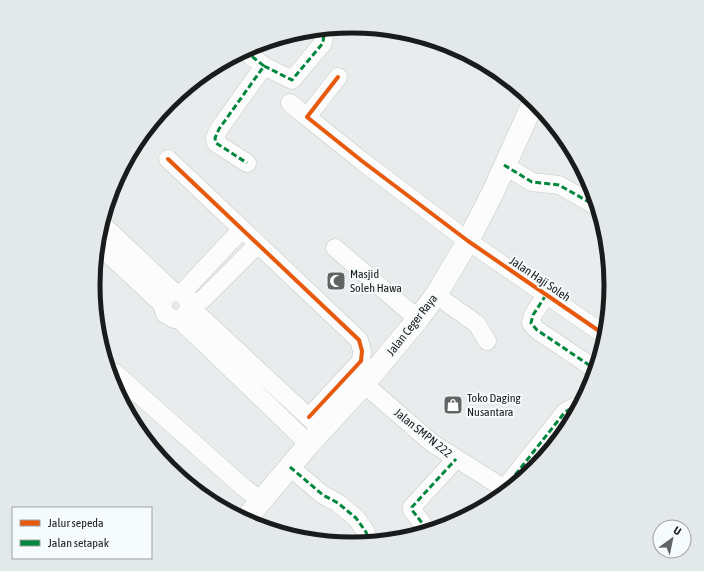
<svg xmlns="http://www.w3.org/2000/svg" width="704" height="571" viewBox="0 0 704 571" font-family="'Asap Condensed',sans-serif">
<rect width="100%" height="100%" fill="#e8eced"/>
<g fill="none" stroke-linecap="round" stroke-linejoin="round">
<g stroke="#c5c8c9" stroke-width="19">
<path id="minor" d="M245,51l19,15 -45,63 -4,9 1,5 31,20
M264,66l28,14 31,-37 1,-10 -1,-1
M338,77l-31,40 55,44 106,80 134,92
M290,103l17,14
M168,159l191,181 3,11 -1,10 -52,56
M504,165l28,17 27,3 37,21
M104,226l70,66
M100,246l62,58
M335,248l83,71
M181,294l61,-65
M436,295l41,29 10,17
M546,295l-13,20 -2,8 6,7 58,39
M189,302h8l6,-3 54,-54
M189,306c-1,8 -7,13 -15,13l-9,-5c-10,-22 20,-31 24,-8l129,120
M179,319l130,125
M115,373l128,114 18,14
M364,384l68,59 73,46
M290,467l33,28 15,8 18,15 10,14 3,10
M504,489l61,-77 7,-4h4
M426,530v-2l-14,-18v-3l44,-48"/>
</g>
<g stroke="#c5c8c9" stroke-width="23">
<path id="major" d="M245,520l64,-76 55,-60 54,-65 18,-24 32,-54 25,-49 41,-91"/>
</g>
<use href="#minor" stroke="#fcfcfc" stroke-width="18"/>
<use href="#major" stroke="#fcfcfc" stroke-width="22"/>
<path stroke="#00873e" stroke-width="3" stroke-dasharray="6 3" stroke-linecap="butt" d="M245,51l19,15 -45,63 -4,9 1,5 31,20
M264,66l28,14 31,-37 1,-10 -1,-1
M504,165l28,17 27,3 37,21
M546,295l-13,20 -2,8 6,7 58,39
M290,467l33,28 15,8 18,15 10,14 3,10
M504,489l61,-77 7,-4h4
M426,530v-2l-14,-18v-3l44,-48"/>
<g stroke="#f5fafb" stroke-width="6">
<path id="cycleway" d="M338,77l-31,40 55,44 106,80 134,92
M168,159l191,181 3,11 -1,10 -52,56"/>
</g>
<use href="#cycleway" stroke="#e8590c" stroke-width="4"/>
</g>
<defs>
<g id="mosque-square" transform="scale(1)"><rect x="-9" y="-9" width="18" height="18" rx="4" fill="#616465" stroke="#f5fafb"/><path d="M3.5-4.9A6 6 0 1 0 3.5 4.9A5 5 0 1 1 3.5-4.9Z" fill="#fff"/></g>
<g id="shop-square" transform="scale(1)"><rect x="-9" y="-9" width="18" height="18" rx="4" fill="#616465" stroke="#f5fafb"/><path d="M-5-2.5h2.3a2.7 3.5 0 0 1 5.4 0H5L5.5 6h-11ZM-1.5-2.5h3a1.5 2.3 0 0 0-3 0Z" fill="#fff"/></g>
</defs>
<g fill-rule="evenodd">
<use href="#mosque-square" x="336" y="281"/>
<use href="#shop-square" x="453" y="405"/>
</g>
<g text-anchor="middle" stroke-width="4" stroke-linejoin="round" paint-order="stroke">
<g font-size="12" fill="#191b1c" stroke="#f5fafb" text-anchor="start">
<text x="350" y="278">Masjid<tspan x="350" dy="14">Soleh Hawa</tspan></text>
<text x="467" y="402">Toko Daging<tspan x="467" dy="14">Nusantara</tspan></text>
</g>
<g font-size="12" fill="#191b1c" stroke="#f5fafb">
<text transform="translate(540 279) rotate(34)" y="4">Jalan Haji Soleh</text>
<text transform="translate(412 325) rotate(-52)" y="4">Jalan Ceger Raya</text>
<text transform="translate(423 433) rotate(39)" y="4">Jalan SMPN 222</text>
</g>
</g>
<path d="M0 0H704V571H0ZM100 285a252 252 0 1 1 504 0a252 252 0 1 1-504 0Z" fill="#e3e8e9" fill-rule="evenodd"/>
<path fill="none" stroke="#191b1c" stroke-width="5" d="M100 285a252 252 0 1 1 504 0a252 252 0 1 1-504 0Z"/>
<rect x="12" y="507" width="140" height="52" fill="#f5fafb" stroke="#9da1a2"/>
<rect x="20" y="520" width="20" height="6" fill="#e8590c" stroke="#9da1a2"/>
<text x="48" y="527" font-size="12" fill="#191b1c">Jalur sepeda</text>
<rect x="20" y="540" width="20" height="6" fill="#00873e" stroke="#9da1a2"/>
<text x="48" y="547" font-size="12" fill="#191b1c">Jalan setapak</text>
<g transform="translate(672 539) rotate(33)"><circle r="19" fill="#f5fafb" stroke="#9da1a2"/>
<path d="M0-3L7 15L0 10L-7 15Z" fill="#616465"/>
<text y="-6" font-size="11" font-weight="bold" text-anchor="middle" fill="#191b1c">U</text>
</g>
</svg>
